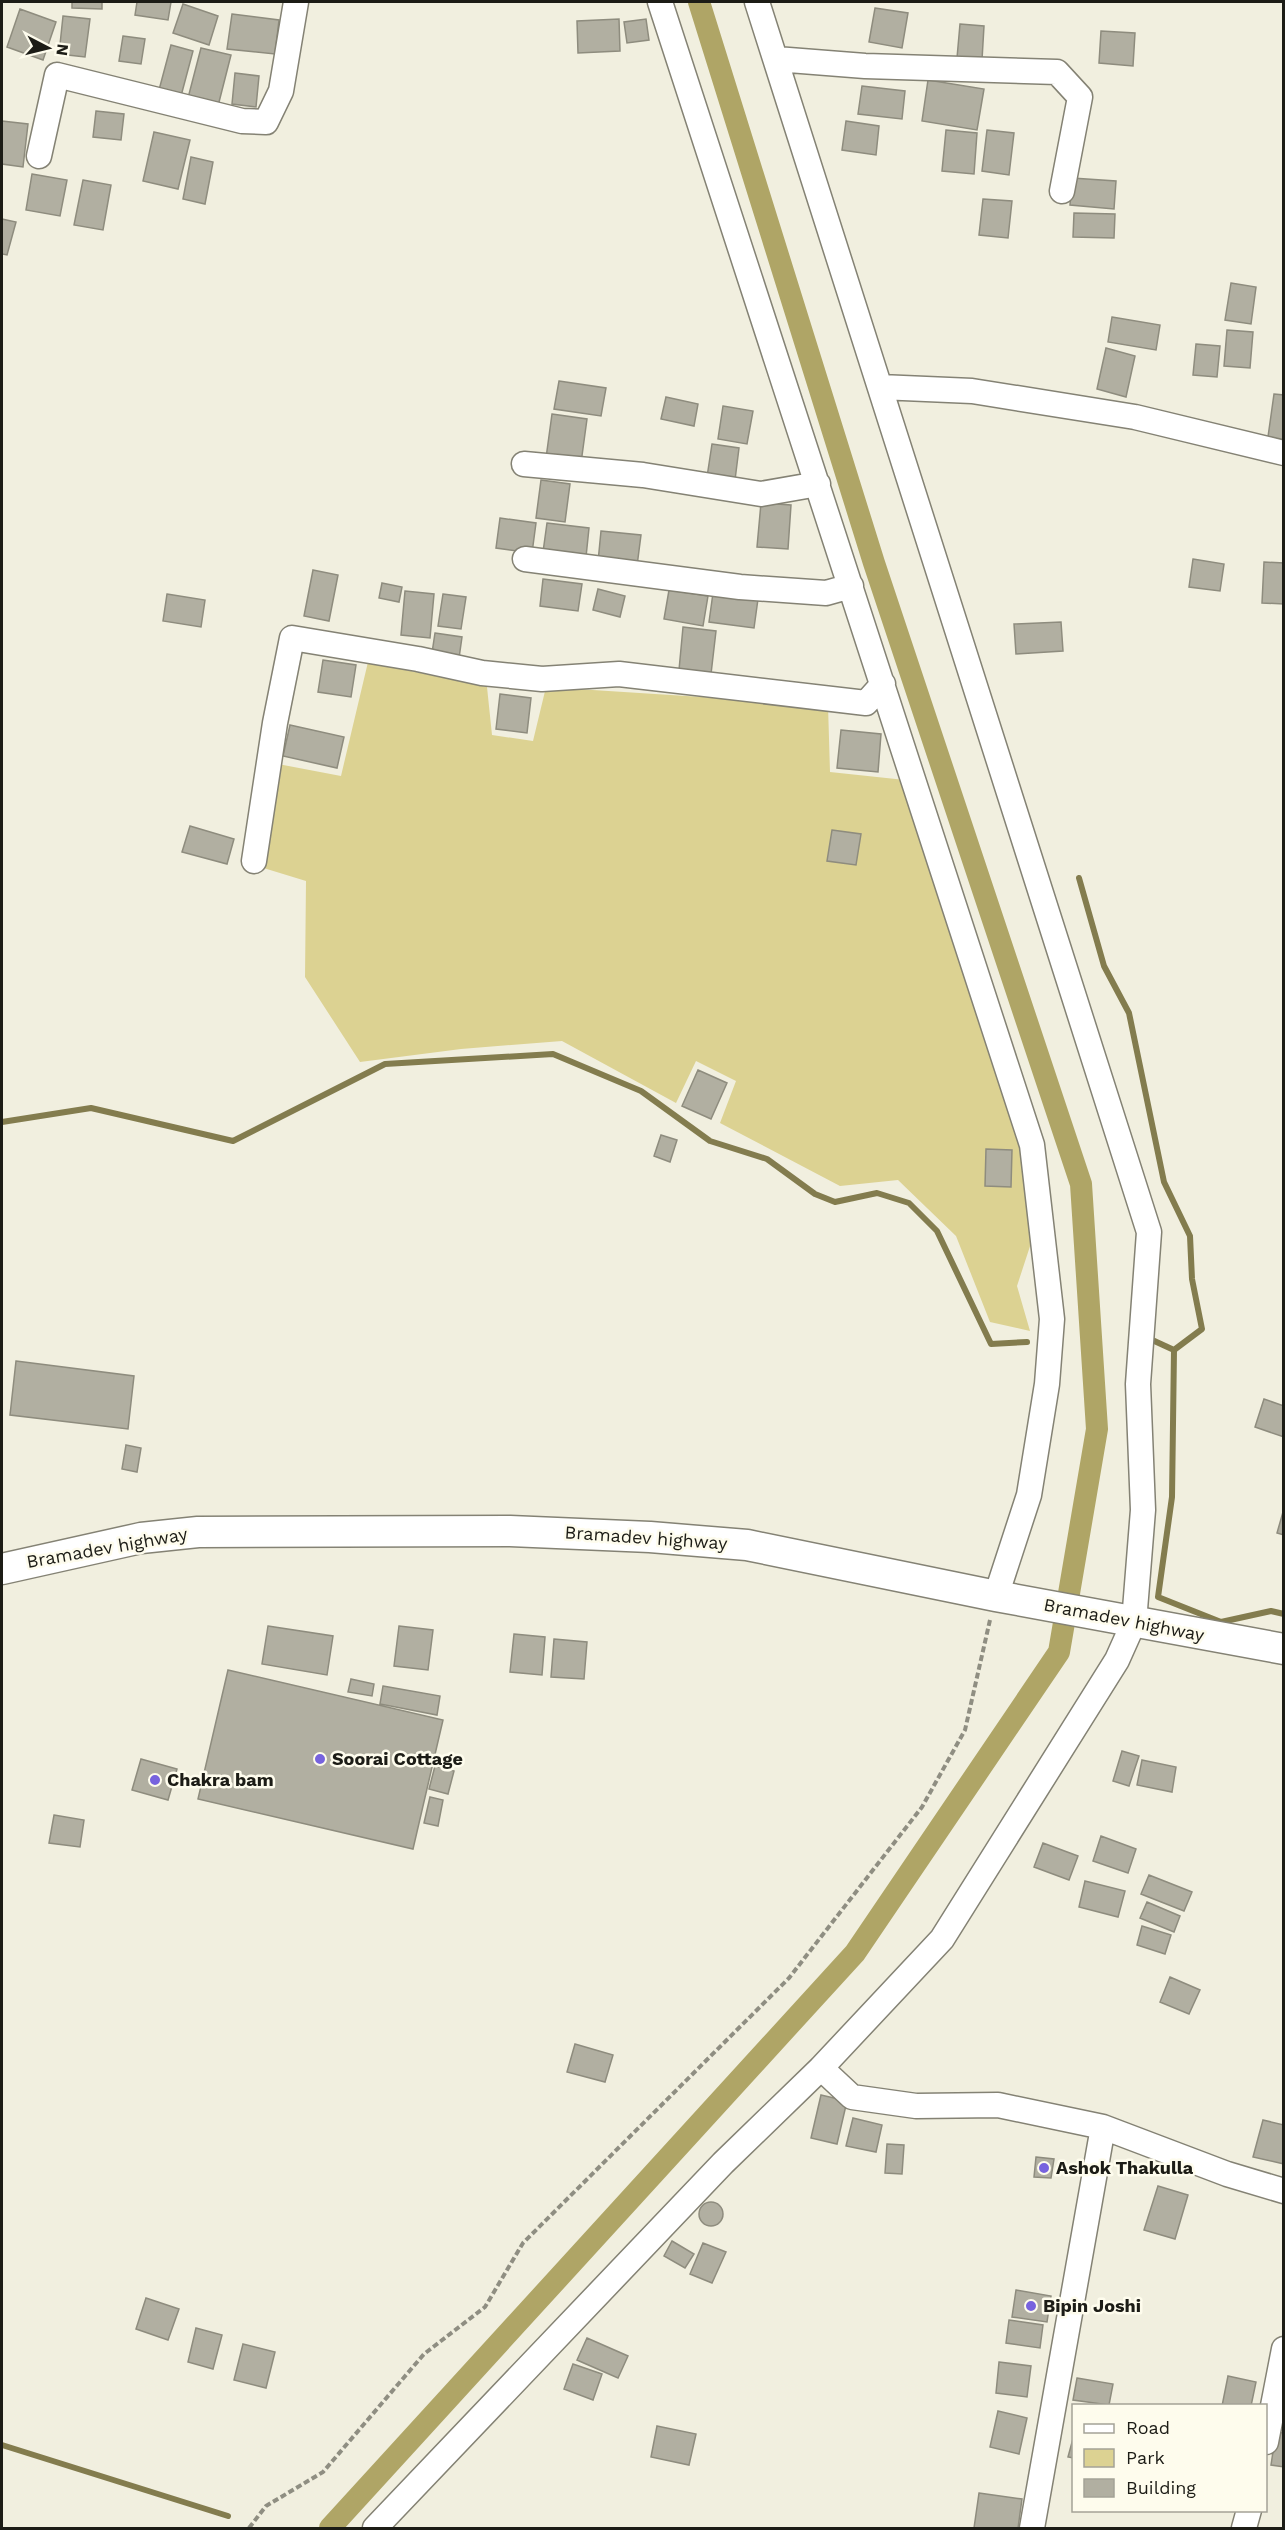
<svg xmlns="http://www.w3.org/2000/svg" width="1285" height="2530" viewBox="0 0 1285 2530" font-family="'Work Sans',sans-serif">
<rect width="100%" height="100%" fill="#f1efdf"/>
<path fill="#dcd292" d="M368,662l119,25 5,48 41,6 13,-54 282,18 2,67 75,8 117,369 12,85 -17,52 13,45 -40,-9 -34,-86 -58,-56 -58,6 -120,-63 16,-42 -40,-20 -20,42 -114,-62 -101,8 -101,13 -55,-85 1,-96 -49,-15 21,-102 63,12z"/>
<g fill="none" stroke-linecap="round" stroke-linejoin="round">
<path stroke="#837c4e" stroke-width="6" d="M1079,878l25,88 25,47 35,169 26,54 2,43 10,50 -28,21 -24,-11
M2,1122l89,-14 142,33 152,-77 168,-10 88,37 69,50 57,18 48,35 20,8 42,-9 32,10 28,28 54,113 36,-2
M1174,1350l-2,147 -14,100 63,25 50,-11 13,3
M2,2445l226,71"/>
<path stroke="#afa566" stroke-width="22" d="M330,2528l525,-575 204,-301 38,-223 -16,-245 -207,-621 -175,-561"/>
</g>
<path fill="#b1afa1" stroke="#8e8c7e" stroke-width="1.5" d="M72,2h30v7l-30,-1z
M137,2h34l-3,18 -33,-5z
M183,4l35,12 -9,29 -36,-12z
M875,8l33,5 -6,35 -33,-6z
M20,9l36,13 -13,38 -36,-13z
M232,14l47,6 -4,34 -48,-5z
M63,16l27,3 -5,38 -26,-3z
M619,19l1,32 -42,2 -1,-32z
M646,19l3,21 -22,3 -3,-21z
M960,24l24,2 -2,34 -25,-2z
M1101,31l34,2 -2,33 -34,-3z
M123,36l22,3 -4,25 -22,-3z
M171,45l22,6 -12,45 -22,-6z
M201,48l30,7 -13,51 -30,-8z
M235,73l24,3 -3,31 -24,-3z
M928,80l56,9 -7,41 -55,-9z
M862,86l43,5 -3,28 -44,-5z
M96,111l28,3 -3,26 -28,-3z
M2,121l26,3 -5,43 -21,-3z
M846,121l33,5 -3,29 -34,-5z
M946,130l31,3 -3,41 -32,-3z
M987,130l27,3 -5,42 -27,-4z
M154,132l36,8 -12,49 -35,-8z
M191,157l22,5 -8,42 -22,-5z
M32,174l35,6 -7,36 -34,-6z
M1072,178l44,3 -2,28 -44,-4z
M83,180l28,5 -8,45 -29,-5z
M983,199l29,2 -4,37 -29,-3z
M1074,213l41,1 -1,24 -41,-1z
M2,219l14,3 -9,33 -5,-1z
M1231,283l25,4 -5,37 -26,-4z
M1112,317l48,8 -4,25 -48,-8z
M1227,330l26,2 -3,36 -26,-2z
M1196,344l24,2 -3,31 -24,-2z
M1106,348l29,8 -9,41 -29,-8z
M559,381l47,7 -5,28 -47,-7z
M1274,394l10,1v52l-17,-3z
M666,397l32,7 -4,22 -33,-7z
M723,406l30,5 -6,33 -29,-5z
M552,414l35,5 -6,44 -35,-5z
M712,444l27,4 -4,32 -28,-3z
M541,480l29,4 -5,38 -29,-4z
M761,503l30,2 -3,44 -31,-2z
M500,518l36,5 -4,30 -36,-5z
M547,523l42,5 -3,29 -43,-5z
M601,531l40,4 -4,31 -39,-4z
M1193,559l31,5 -4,27 -31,-4z
M1264,562l20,1v41l-22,-1z
M313,570l25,5 -9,46 -25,-5z
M543,579l39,5 -4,27 -38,-5z
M382,583l20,4 -3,15 -20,-4z
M598,589l27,7 -5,21 -27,-7z
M669,590l39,6 -5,30 -39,-7z
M405,591l29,3 -4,44 -29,-3z
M713,593l45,6 -4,29 -45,-6z
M167,594l38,6 -4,27 -38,-6z
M443,594l23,3 -5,32 -23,-3z
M1061,622l2,29 -47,3 -2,-30z
M683,627l33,4 -5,43 -32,-4z
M435,633l27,4 -3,21 -27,-5z
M323,660l33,5 -5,32 -33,-5z
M500,694l31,4 -4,35 -31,-4z
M290,725l54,12 -7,31 -54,-12z
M841,730l40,4 -3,38 -41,-4z
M190,826l44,13 -7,25 -45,-12z
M832,830l29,4 -5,31 -29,-4z
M698,1070l29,13 -16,36 -29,-13z
M661,1135l16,5 -7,22 -16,-6z
M986,1149l26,1 -1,37 -26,-1z
M16,1361l118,15 -6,53 -118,-14z
M1264,1399l20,7v31l-29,-10z
M126,1445l15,3 -4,24 -15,-3z
M1283,1512h1v23l-7,-2z
M268,1626l65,10 -6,39 -65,-11z
M399,1626l34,4 -5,40 -34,-4z
M514,1634l31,3 -3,38 -32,-3z
M554,1639l33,3 -3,37 -33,-2z
M228,1670l215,50 -30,129 -215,-50z
M351,1679l23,5 -2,12 -24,-4z
M383,1686l57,10 -3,19 -57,-11z
M1122,1751l17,5 -10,30 -16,-5z
M141,1759l36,10 -9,31 -36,-10z
M1142,1760l34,7 -4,25 -35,-7z
M435,1766l19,5 -6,23 -19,-5z
M430,1797l13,3 -5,26 -14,-3z
M54,1815l30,5 -4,27 -31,-4z
M1101,1836l35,13 -8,24 -35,-12z
M1043,1843l35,13 -9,24 -35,-13z
M1149,1875l43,17 -8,19 -43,-17z
M1085,1881l40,10 -7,26 -39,-10z
M1147,1902l33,14 -6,16 -34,-14z
M1142,1926l29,9 -6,19 -28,-9z
M1170,1977l30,13 -11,24 -29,-12z
M575,2044l38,11 -8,27 -38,-10z
M821,2095l26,6 -10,43 -26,-6z
M853,2118l29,7 -6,27 -30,-6z
M1263,2120l21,5v39l-31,-7z
M887,2144l17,1 -2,29 -17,-1z
M1036,2157l18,2 -3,19 -17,-1z
M1158,2186l30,9 -13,44 -31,-9z
M699 2214a12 12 0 1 1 24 0a12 12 0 1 1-24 0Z
M672,2241l22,13 -9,14 -21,-12z
M703,2243l23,9 -14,31 -22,-9z
M1016,2290l35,6 -4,26 -35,-5z
M146,2298l33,11 -11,31 -32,-11z
M1009,2320l34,5 -3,23 -34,-5z
M196,2328l26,7 -9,34 -25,-7z
M587,2338l41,18 -10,22 -41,-18z
M243,2344l32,8 -9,36 -32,-8z
M999,2362l32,4 -4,31 -31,-4z
M573,2364l29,10 -9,26 -29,-11z
M1228,2376l28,6 -5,24h-29z
M1077,2378l36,6 -4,21 -36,-5z
M998,2411l29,7 -8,36 -29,-7z
M657,2426l39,8 -7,31 -38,-8z
M1276,2432l8,1v34l-13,-2z
M1074,2435v23l-6,-1z
M979,2493l43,6 -4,29h-44z"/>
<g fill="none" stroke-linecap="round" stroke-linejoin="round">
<g stroke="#848274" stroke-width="27">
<path id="minor" d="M660,2l372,1143 20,174 -5,65 -18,111 -33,101
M776,59l89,7 192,6 23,25 -18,94
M39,156l18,-81 185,46 24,1 15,-31 15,-89
M880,387l92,4 163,26 149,36
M524,464l119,11 118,19 57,-10
M525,559l215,28 86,6 25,-7
M254,861l21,-138 17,-85 126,21 64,14 60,6 77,-5 247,29 17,-19
M821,2068l31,29 64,9 82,-1 105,22 124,47 57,17
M1266,2442l18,-93
M375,2528l348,-365 98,-95 121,-129 175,-279 17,-38 9,-112 -5,-126 11,-152 -392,-1230
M1032,2528l71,-401
M1244,2528l5,-18"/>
</g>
<g stroke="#848274" stroke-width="33">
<path id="tertiary" d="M2,1569l139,-31 57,-6 312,-1 140,6 97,8 249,51 288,53"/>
</g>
<path stroke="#8f8e82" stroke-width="4" stroke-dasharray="6 3" stroke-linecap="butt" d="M249,2528l17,-22 57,-34 101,-118 61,-47 38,-64 266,-265 133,-171 43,-77 25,-110"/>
<use href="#minor" stroke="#fff" stroke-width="24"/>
<use href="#tertiary" stroke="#fff" stroke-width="30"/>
</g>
<g fill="#7763de" stroke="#fefced" stroke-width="2">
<circle cx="320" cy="1759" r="6"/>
<circle cx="155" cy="1780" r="6"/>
<circle cx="1044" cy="2168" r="6"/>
<circle cx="1031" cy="2306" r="6"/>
</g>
<g text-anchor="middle" stroke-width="5" stroke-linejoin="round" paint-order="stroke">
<g font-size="18" fill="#1c1c16" stroke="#fefced">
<text transform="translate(646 1538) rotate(4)" y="6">Bramadev highway</text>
<text transform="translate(107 1548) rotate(-10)" y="6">Bramadev highway</text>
<text transform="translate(1124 1620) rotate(11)" y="6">Bramadev highway</text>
</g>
<g font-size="18" font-weight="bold" fill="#1c1c16" stroke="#fefced" text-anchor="start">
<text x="332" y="1765">Soorai Cottage</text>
<text x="167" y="1786">Chakra bam</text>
<text x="1056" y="2174">Ashok Thakulla</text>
<text x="1043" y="2312">Bipin Joshi</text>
</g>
</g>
<rect width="1285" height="2530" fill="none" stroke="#1c1c16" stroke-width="6"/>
<rect x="1072" y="2404" width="195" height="108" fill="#fefced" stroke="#a4a297" stroke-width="1.5"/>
<rect x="1084" y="2424" width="30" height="9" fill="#ffffff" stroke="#a4a297" stroke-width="1.5"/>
<text x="1126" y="2434" font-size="18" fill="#1c1c16">Road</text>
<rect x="1084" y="2449" width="30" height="18" fill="#dcd292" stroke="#a4a297" stroke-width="1.5"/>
<text x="1126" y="2464" font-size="18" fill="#1c1c16">Park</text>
<rect x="1084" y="2479" width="30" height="18" fill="#b1afa1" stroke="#a4a297" stroke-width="1.5"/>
<text x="1126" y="2494" font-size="18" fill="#1c1c16">Building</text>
<g transform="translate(48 48) rotate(97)" stroke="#fefced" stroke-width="4.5" paint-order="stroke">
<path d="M0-4.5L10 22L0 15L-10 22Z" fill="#1c1c16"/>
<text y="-9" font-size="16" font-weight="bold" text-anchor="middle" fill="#1c1c16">N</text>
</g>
</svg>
